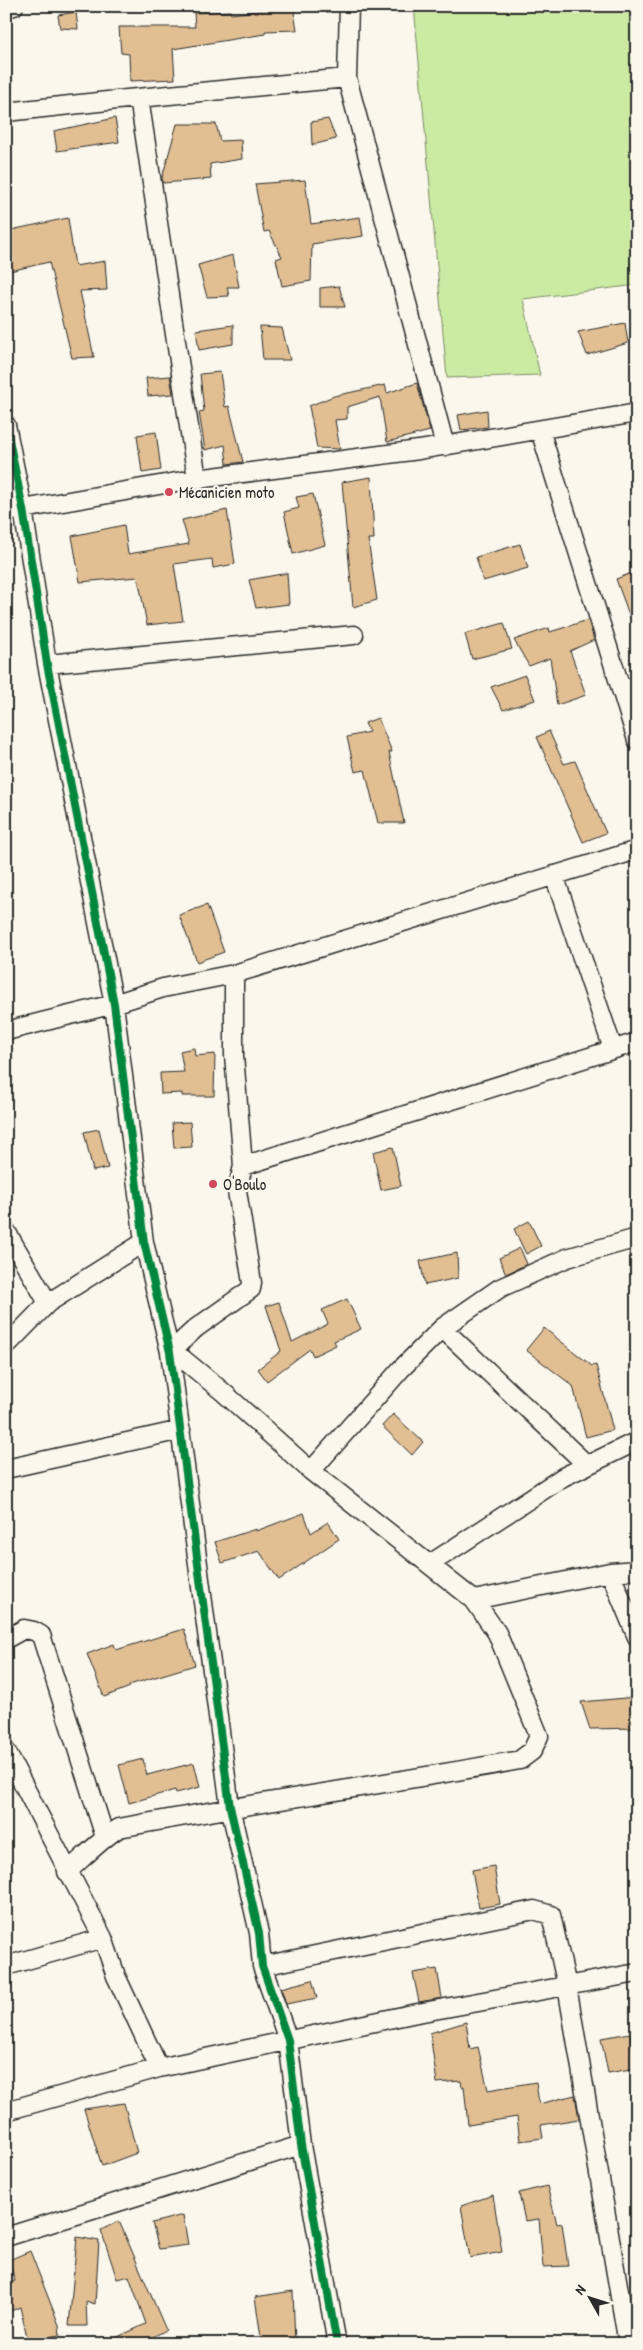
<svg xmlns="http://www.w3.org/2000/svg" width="643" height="2350" viewBox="0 0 643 2350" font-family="'Patrick Hand',sans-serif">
<rect width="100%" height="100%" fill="#fbf7ec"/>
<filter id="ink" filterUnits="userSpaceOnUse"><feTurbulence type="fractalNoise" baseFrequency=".02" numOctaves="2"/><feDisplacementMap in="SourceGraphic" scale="10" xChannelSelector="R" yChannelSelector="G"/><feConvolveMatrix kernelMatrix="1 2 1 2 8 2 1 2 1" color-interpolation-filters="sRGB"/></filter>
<g filter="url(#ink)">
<path fill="#cbeba3" stroke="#7b8b67" d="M414,6h223v279l-114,14 17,76 -93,3z"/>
<path fill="#e1bf93" stroke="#2b2b2b" d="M293,7l4,23 -32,1v3l-92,15 2,30 -45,2 -1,-27 -8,-1 -2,-26h76l-1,-14 36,-2 1,3z
M76,12l2,17 -18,-1 -2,-13z
M115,118l4,24 -62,9 -3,-20z
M328,119l8,20 -24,6 -1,-23z
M177,124h39l4,17 21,-1 1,19 -32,5 1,15 -48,4 -1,-5z
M305,180l6,44 49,-7 3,19 -51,8 -1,37 -29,5 -6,-27 6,-2 -13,-26 -5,1 -9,-48z
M68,218l7,48 30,-5 2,29 -27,1 14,66 -22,1 -23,-96 -39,9 -4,-40z
M233,255l6,32h-12l2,9 -22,1 -9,-32z
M339,286l6,21h-25v-19z
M625,323l3,20 -41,12 -9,-23z
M233,325v19l-34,6 -3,-20z
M260,327l22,1 8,32h-27z
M220,372l5,35 4,-1 14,56 -16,2 -2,-19 -20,5 -6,-38 5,-1 -4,-37z
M170,376l3,18 -25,2 -2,-18z
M417,383l13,48 -43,11 -7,-45 -33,10v12l-12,1 5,29 -23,-1 -8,-42 25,-10 51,-11 2,8z
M487,410l1,17 -27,3 -3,-15z
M156,432l5,38 -19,3 -5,-38z
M371,477l3,62h-6l9,61 -24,7 -11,-125z
M313,494l12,51 -32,9 -9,-42 15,-4 -3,-11z
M227,510l8,54 -22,4 -1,-9 -38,5 9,57 -36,4 -9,-48 -58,5 -8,-46 52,-11 4,29 61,-10 -7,-24z
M520,544l8,24 -45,13 -7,-24z
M637,571v60h-2l-19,-52z
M287,573l2,31 -33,4 -7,-28z
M588,620l6,20 -24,11 16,44 -29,10 -7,-47 -21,8 -15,-26 35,-12 1,4z
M504,623l8,26 -40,10 -7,-25z
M525,675l10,25 -32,10 -12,-23z
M378,718l14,34h-3l15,71h-26l-13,-53 -10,2 -8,-35 22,-5 -4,-9z
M549,731l15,33 11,-3 31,72 -23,9 -46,-105z
M207,905l17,47 -27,10 -18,-47z
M194,1048l1,8 20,-2 -1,42h-32v-3l-21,1 -1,-21 24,-1 -4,-21z
M190,1122l2,25 -18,1 -2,-25z
M99,1129l9,39 -15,3 -9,-39z
M393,1147l8,39 -20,4 -8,-38z
M529,1221l12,25 -15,8 -12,-25z
M520,1248l7,16 -21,10 -7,-16z
M457,1253l1,25 -33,7 -5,-24z
M347,1299l14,30 -27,12 2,4 -23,11 -3,-7 -43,32 -9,-12 23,-18 -15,-45 13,-4 13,40 36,-18 -6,-14z
M544,1328l48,38 4,-1 17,65 -27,7 -13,-51 -47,-36z
M393,1414l30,28 -11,13 -30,-29z
M304,1513l7,20 17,-11 11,17 -60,41 -20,-29 -37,12 -7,-21 41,-13v2z
M184,1629l11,36 -66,20 1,2 -26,10 -17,-43 27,-10 2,6z
M637,1697v31l-47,1 -9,-27z
M143,1759l4,16 47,-12 6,24 -24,6 -1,-3 -46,13 -10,-38z
M494,1866l6,38 -21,4 -7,-38z
M437,1969l5,29 -23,4 -6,-29z
M312,1980l5,18 -31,6 -5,-16z
M466,2022l4,27 8,-2 10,43 48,-8 3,22 36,-9 4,24 -38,6 2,13 -23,3 -3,-24 -49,8 -4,-39 -2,1 -1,-6 -24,2 -7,-50z
M630,2033l6,35 -28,5 -7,-35z
M124,2103l13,50 -35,13 -18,-57z
M547,2186l10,38 5,-1 6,43 -25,1 -4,-48 -14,2 -6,-28z
M493,2195l9,57 -32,6 -9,-52z
M183,2215l5,30 -29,4 -7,-26z
M119,2221l47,109 -26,14h-38l44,-20 -17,-48 -12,3 -16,-49z
M77,2237l22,4 -4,63 -9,-3 1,25h-18z
M30,2251l29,74 1,10 -32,6 -8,-34 -14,6v-29l9,-3 -6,-21z
M293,2291l2,53h-33l-7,-47z"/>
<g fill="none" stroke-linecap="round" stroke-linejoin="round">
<g stroke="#2b2b2b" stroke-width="21">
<path id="street" d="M349,6l-2,72 98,368
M6,8l8,-2
M139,98l58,381
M6,112l111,-12 230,-22
M6,425l17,84 24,155 67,340 30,238 26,110 60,455 29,126 3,33 26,74 13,105 36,199
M540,430l97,310
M6,512l176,-31 237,-31 218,-37
M47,664l307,-29
M621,690l16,-4
M554,875l59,174
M6,1031l108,-27 49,-16 71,-14 403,-124
M243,1166l394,-124
M6,1231l42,72
M442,1328l145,137
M6,1346l42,-43 96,-61
M170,1352l26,-24 55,-39 1,-6 -15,-92 6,-25 -9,-111v-81
M6,1469l175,-39
M311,1471l90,-102 41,-41 58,-40 67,-30 70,-20
M430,1564l133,-87 74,-36
M610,1572l27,65
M474,1600l136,-28 27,-2
M6,1639l18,-10 10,2 7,4 64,202
M6,1751l97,187 13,38 43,92
M67,1872c17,-15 33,-32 52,-44 133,-25 268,-44 401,-68l12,-9 7,-15 -42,-103 -23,-33 -163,-129 -88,-79 -40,-33 -13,-7
M6,1966l97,-28
M262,1966l272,-56 17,5 16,71 61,358
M6,2111l153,-43 253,-54 225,-41
M6,2237l295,-92"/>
</g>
<use href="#street" stroke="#fbf7ec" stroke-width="18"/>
<g stroke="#fbf7ec" stroke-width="11">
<path id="cycleway" d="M6,425l17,84 24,155 67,340 30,238 26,110 60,455 29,126 3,33 26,74 13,105 36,199"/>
</g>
<use href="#cycleway" stroke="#00873e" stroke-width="8"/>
</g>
</g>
<g fill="#d1495b" stroke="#fbf7ec" stroke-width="2">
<circle cx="169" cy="492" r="5"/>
<circle cx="213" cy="1184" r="5"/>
</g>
<g text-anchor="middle" stroke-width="4.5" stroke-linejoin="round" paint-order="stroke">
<g font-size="16" fill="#2b2b2b" stroke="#fbf7ec" text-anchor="start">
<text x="179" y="498">Mécanicien moto</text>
<text x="223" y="1190">O'Boulo</text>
</g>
</g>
<rect width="643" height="2350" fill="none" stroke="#fbf7ec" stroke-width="25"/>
<rect x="12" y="12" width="618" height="2325" fill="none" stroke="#2b2b2b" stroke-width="2" filter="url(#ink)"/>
<g transform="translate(590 2298) rotate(309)" stroke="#fbf7ec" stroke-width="4" paint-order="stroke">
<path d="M0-4L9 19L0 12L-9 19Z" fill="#2b2b2b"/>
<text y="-8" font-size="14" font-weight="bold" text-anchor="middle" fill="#2b2b2b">N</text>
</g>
</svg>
